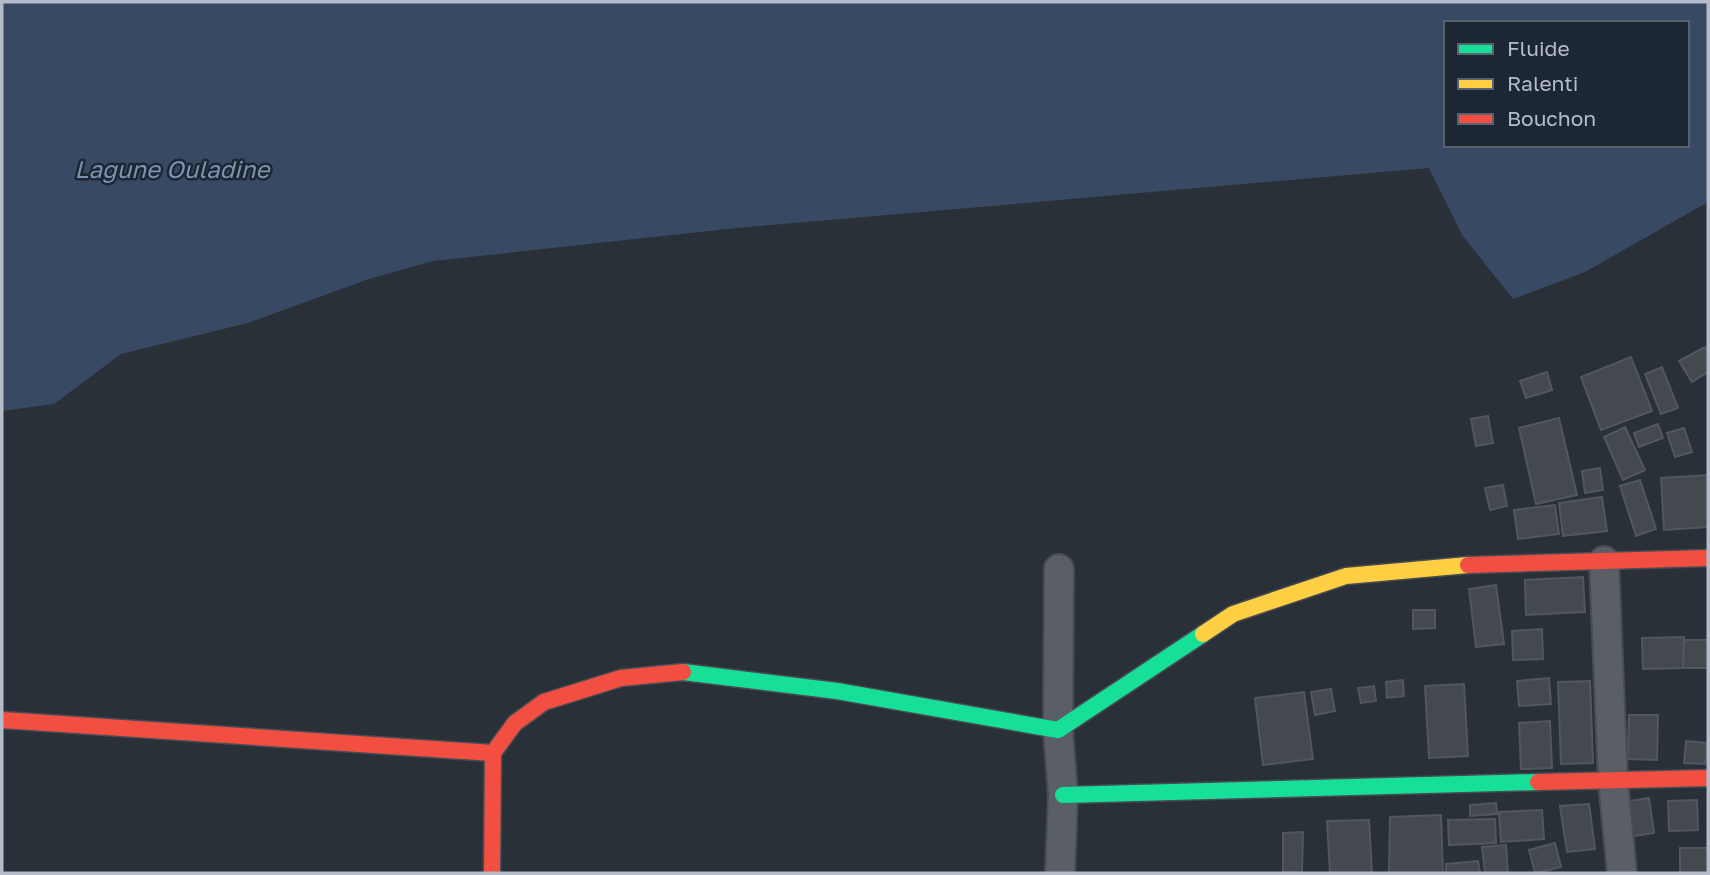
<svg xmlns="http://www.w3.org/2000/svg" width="1710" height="875" viewBox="0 0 1710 875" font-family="'Golos Text',sans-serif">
<rect width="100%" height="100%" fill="#2a3038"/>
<path fill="#384963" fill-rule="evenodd" d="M2,2h1706v200l-123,70 -72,27 -51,-64 -33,-67 -692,60 -304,33 -64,18 -121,44 -127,31 -67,50 -52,7zM1446,23h241v122h-241z"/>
<path fill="#444950" stroke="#52575f" stroke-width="2" d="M1705,347l3,6v19l-16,10 -13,-21z
M1631,357l21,54 -51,19 -20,-53z
M1662,367l16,41 -17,6 -16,-40z
M1547,372l5,18 -26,8 -6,-17z
M1488,416l5,27 -17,3 -5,-27z
M1559,418l18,77 -41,9 -17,-76z
M1658,424l5,14 -24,9 -5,-14z
M1625,427l20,43 -22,10 -19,-43z
M1684,428l8,24 -17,5 -8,-24z
M1600,468l3,22 -18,3 -3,-22z
M1708,475v52l-44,3 -3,-52z
M1640,480l16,49 -20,7 -16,-50z
M1503,485l4,21 -17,4 -5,-22z
M1602,497l5,34 -44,5 -4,-33z
M1555,505l4,29 -41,5 -4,-29z
M1583,577l2,35 -59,3 -1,-35z
M1496,585l8,59 -28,3 -7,-58z
M1413,610h22v18l-22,1z
M1542,629l1,30 -30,1 -1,-29z
M1684,637l-1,31 -40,1 -1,-31z
M1684,640h24v28h-25z
M1549,678l2,26 -32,2 -2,-25z
M1403,680l1,16 -17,2 -1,-16z
M1590,681l3,82 -32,1 -3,-82z
M1464,684l4,72 -39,2 -4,-72z
M1374,686l2,15 -15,2 -3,-15z
M1331,689l4,22 -20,4 -4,-23z
M1304,692l9,67 -50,6 -8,-67z
M1629,715h29l-1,45 -29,-1z
M1550,721l2,47 -31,1 -2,-46z
M1686,741l21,2 -2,21 -21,-1z
M1649,798l5,35 -27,4 -4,-35z
M1697,800l1,30 -29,1 -1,-30z
M1496,803l1,11 -27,2v-11z
M1589,804l6,45 -28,3 -7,-46z
M1542,810l2,29 -43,3 -2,-30z
M1441,815l2,58h-54l1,-56z
M1495,819l1,24 -47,2 -1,-25z
M1369,820l3,53h-42l-3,-52z
M1303,832l-1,40h-19v-39z
M1555,843l6,24 -26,6 -6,-23z
M1506,845l2,28h-23l-3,-26z
M1680,848h28v25h-28z
M1478,861l2,12h-34v-9z"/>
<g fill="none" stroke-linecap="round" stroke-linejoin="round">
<g stroke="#484c53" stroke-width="32">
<path id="street" d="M1604,561l9,220 9,92
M1059,569l-1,161 5,65 -3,78"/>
</g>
<g stroke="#484c53" stroke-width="19">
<path id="fast" d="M683,672l154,19 221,39 145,-96
M1063,795l475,-13"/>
</g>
<g stroke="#484c53" stroke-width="19">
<path id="slow" d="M1203,634l30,-20 113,-38 122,-11"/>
</g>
<g stroke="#484c53" stroke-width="19">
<path id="jam" d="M1468,565l240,-7
M2,720l491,33
M1538,782l170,-4
M492,873l1,-120 22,-30 29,-21 77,-24 62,-6"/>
</g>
<use href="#street" stroke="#5a5e66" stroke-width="28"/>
<use href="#fast" stroke="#16e098" stroke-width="16"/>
<use href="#slow" stroke="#ffcf43" stroke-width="16"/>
<use href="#jam" stroke="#f24e42" stroke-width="16"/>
</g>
<g text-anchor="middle" stroke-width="5" stroke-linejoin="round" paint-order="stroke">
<g font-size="24" font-style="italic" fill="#7c92b1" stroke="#1d2633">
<text x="172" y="178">Lagune Ouladine</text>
</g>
</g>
<rect width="1710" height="875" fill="none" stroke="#b4bcc9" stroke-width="7"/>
<rect x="1444" y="21" width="245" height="126" fill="#1d2633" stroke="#59626f" stroke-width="2"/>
<rect x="1458" y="44" width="35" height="10" fill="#16e098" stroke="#59626f" stroke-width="2"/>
<text x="1507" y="56" font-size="21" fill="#b4bcc9">Fluide</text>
<rect x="1458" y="79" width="35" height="10" fill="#ffcf43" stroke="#59626f" stroke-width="2"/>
<text x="1507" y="91" font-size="21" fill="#b4bcc9">Ralenti</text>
<rect x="1458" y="114" width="35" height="10" fill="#f24e42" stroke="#59626f" stroke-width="2"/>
<text x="1507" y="126" font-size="21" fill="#b4bcc9">Bouchon</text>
</svg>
